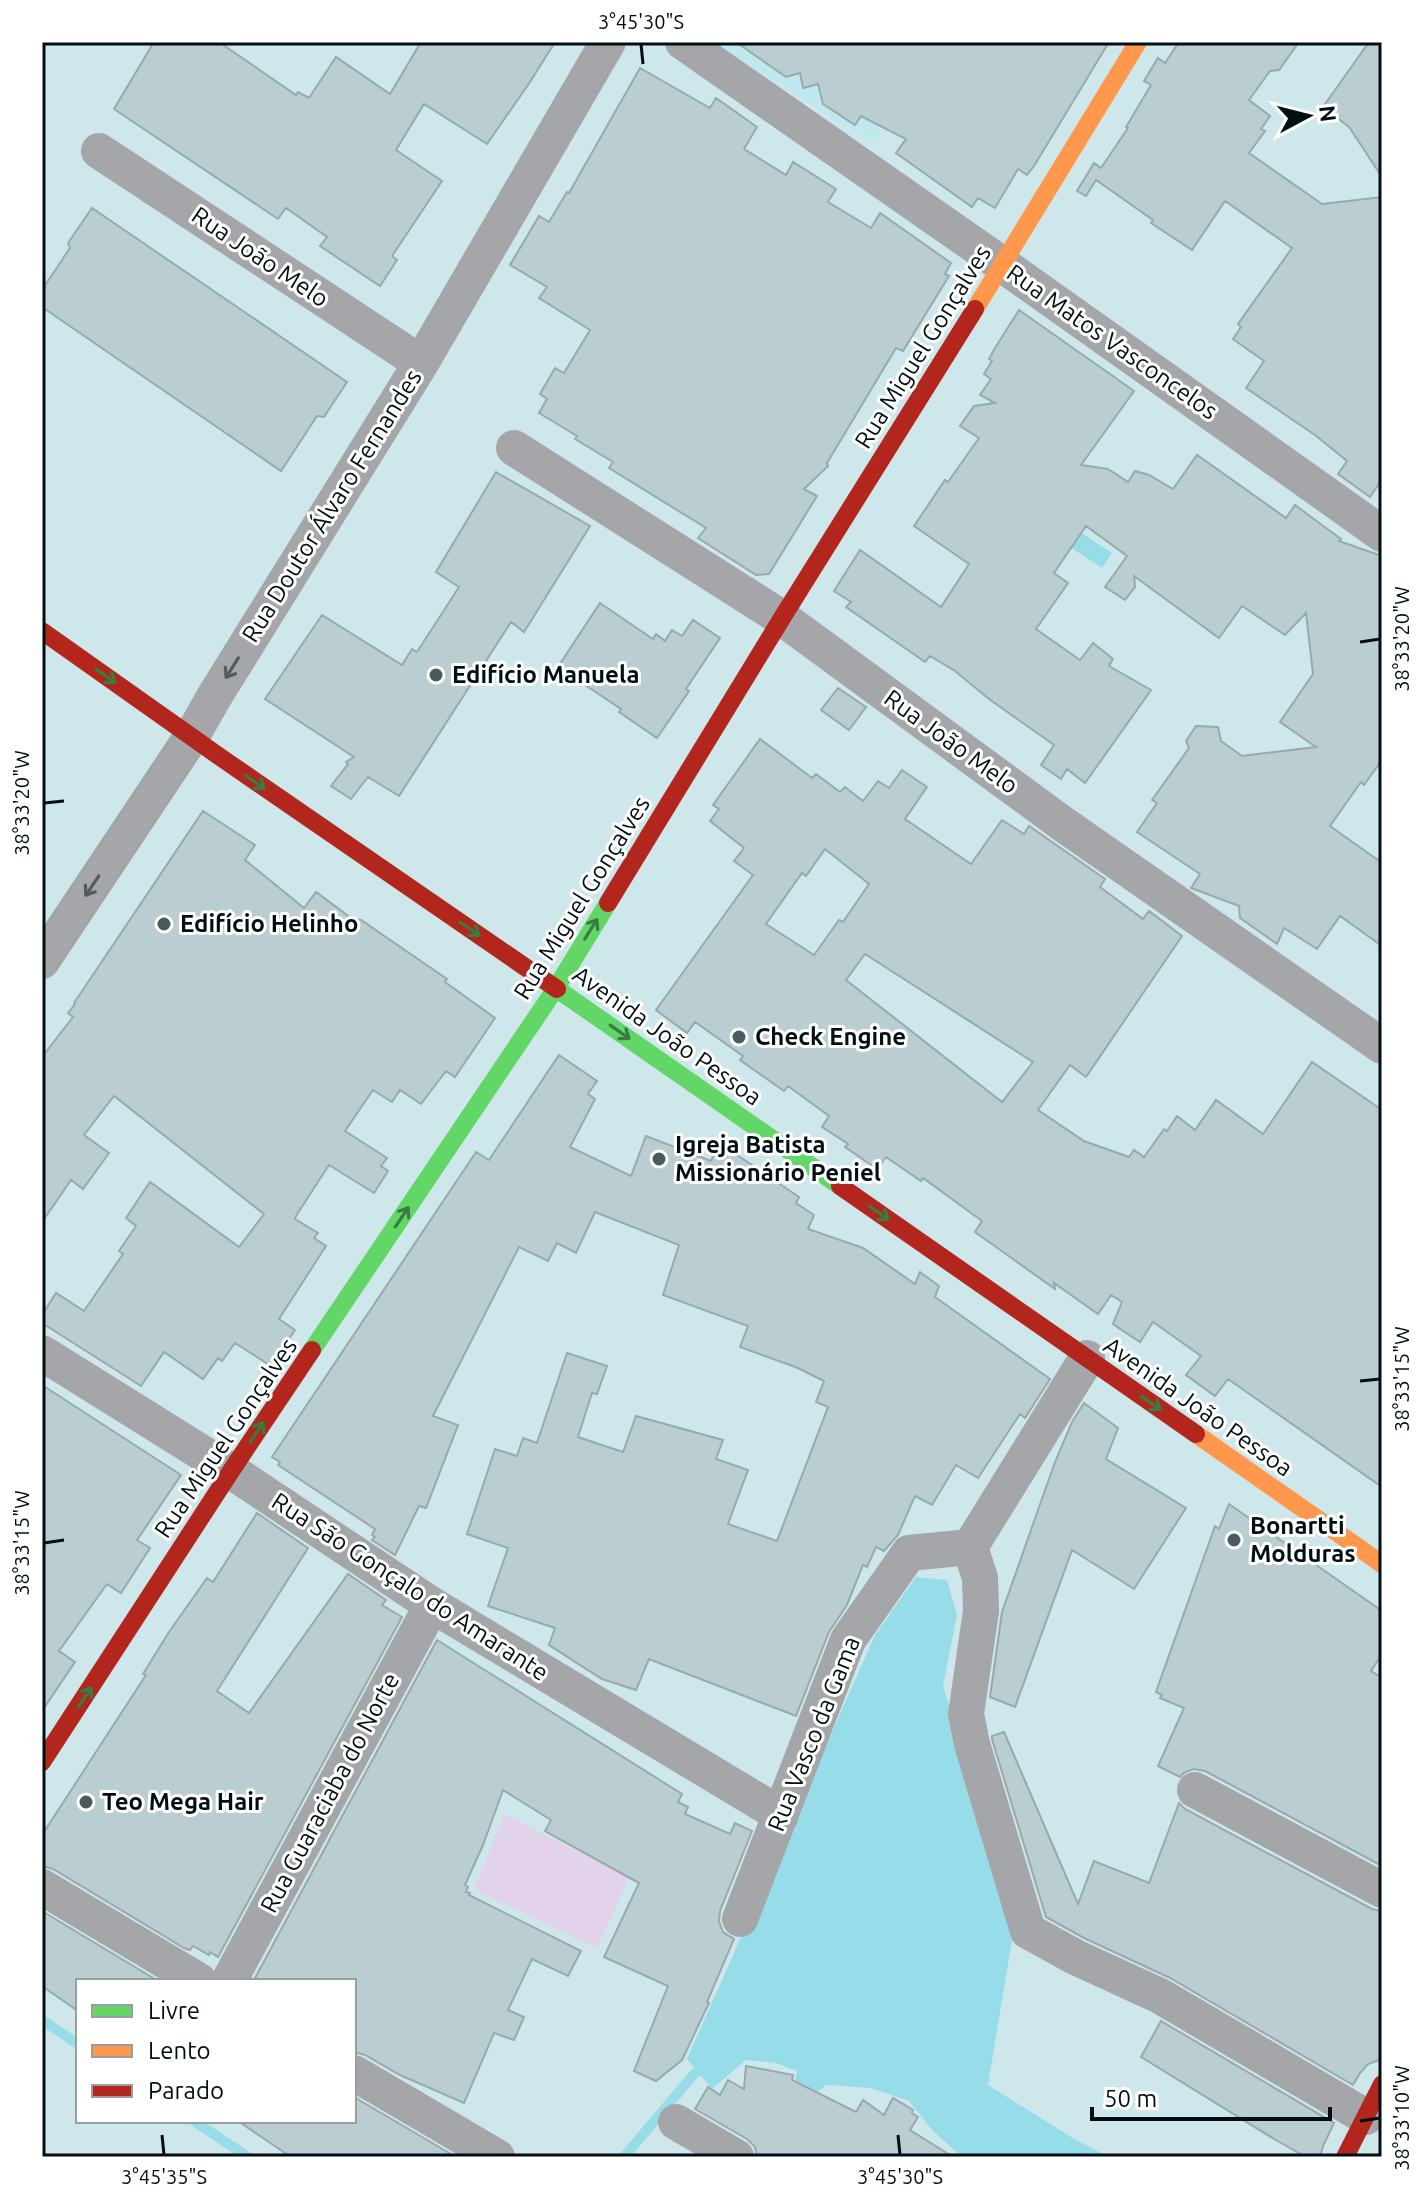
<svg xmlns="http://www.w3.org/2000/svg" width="1424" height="2199" viewBox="0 0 1424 2199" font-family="Ubuntu,sans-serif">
<rect width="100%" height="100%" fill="#cee7ea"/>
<path fill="#bfe8ef" d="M709,42h224l-60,100z"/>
<path fill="#e3d2ec" d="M504,1814l125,64 -32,70 -123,-58z"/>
<path fill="#97dde9" d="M1080,532l32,21 -10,15 -32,-21z
M916,1577l31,3 10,35 -14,71 73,230 -28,169 88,55 33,17h-147l-29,-26 -24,-30 -38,-13 -45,-3 -20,16 -14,-7 5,-23 -21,-8 -30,-3 -34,29 -25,-30 188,-424z"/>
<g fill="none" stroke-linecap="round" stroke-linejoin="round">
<path stroke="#97dde9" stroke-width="10" d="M42,2020l36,24
M194,2121l54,36
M624,2157l70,-83 15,-9"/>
</g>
<path fill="#bacdd0" stroke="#97aaae" stroke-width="2" fill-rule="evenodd" d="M154,42h65l77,53 2,-3 11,6 27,-41 54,37 31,-52h134l-25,40 -43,62 -63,-40 -28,46 46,31 -50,75 5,4 -17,26 -60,-40 7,-9 -41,-29 -8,11 -164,-110z
M736,42h373l-75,124 -7,9 -9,-6 -23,39 -17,-10 -6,9 -76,-54 10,-14 -45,-23 -6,9 -32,-21 -5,-20 -15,4 -3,-15 -14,4z
M1179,42h120l-20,28 -9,1 -21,29 21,16 -9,13 4,2 -16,22 73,51 60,-7v282l-12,18 -32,-23 9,-13 -32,-26 -69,-47 18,-27 -31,-22 8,-12 -3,-3 54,-76 -67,-47 -33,49 -41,-27 2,-3 -57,-40 -10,16 -9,-5 17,-28 7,5 27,-40 -2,-1 25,-42 -7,-4 14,-23 7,5z
M1369,42h13v135l-33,-50 -26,-20z
M640,68l70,40 6,-10 41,29 -13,22 42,26 7,-13 43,27 -8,13 43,26 9,-15 71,50 -6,11 4,2 -46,75 -7,-3 -69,115 1,3 -24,23 13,7 -48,78 -13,1 -58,-37 8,-10 -97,-60 4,-6 -38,-23 2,-3 -38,-23 8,-14 -7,-5 15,-26 9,5 26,-43 -51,-32 8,-11 -37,-22 29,-49 10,6 18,-30 2,1z
M92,208l255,174 -23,35 -7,-1 -36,55 -239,-164v-17l28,-42 -2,-5z
M1019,310l115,81 -53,74 27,4 20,13 7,-11 14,4 24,14 24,-34 89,63 9,-13 46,34 -2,2 43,15v204l-18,25 -3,-3 -31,44 52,37v83l-42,-30 -23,33 -33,-21 -7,16 -37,-26 -1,-12 -48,-18 9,-14 -63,-42 20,-29 -5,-3 37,-52 -3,-7 10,-15 22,1 3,14 21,15 74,-9 -36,-25 33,-48 -7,-61 -21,22 -43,-29 -23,32 -85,-62 1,11 -10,13 -20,-13 22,-31 -41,-30 -32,47 14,10 -32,46 44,31 13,-17 20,16 -4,7 42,24 -66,93 -18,-14 -6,10 -20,-14 13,-20 -65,-46 -34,-28 -25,-15 -5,6 -79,-55 5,-5 -17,-11 26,-41 81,57 28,-43 -55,-38 31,-46 3,2 31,-44 -19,-12 14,-20 21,-3 -15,-8 11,-16 -7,-5 8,-13 -3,-2 6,-11z
M496,472l94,54 -66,106 -13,-10 -112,174 -31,-19 -17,22 -20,-13 17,-22 -2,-2 8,-5 -89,-58 57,-84 80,50 10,-16 5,3 42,-65 -23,-15z
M600,603l53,36 3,-5 9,7 7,-11 10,6 11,-16 27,18 -34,51 3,2 -32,47 -38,-26 2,-3 -63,-42z
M838,688l28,19 -17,23 -28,-20z
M760,739l52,39 4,-4 24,18 5,-5 18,14 15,-20 11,7 13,-18 25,17 -22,32 66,45 31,-44 22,14 5,-8 76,53 -5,8 43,32 6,-8 33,25 -96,141 -16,-12 -32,45 46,31 45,16 5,-7 10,7 20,-28 3,2 10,-15 18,14 21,-30 47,34 49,-72 70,48v377l-154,-108 -13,17 -29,-21 15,-19 -48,-34 -13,20 -27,-18 9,-22 -11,-7 -13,19 -44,-31 1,6 -80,-57 7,-11 -59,-43 -2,3 -35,-24 -9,12 -32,-22 3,-3 -26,-17 7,-11 -41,-30 -4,5 -44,-31 3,-4 -48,-34 -8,11 -31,-23 97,-135 -19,-14 10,-13 -34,-27 9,-12 -6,-4zM825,849l44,35 -26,38 -4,-2 -25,35 -48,-31 36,-51 4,3zM865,954l168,108 -31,40 -156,-122z
M203,811l52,34 -10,15 59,48 12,-16 35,26 10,2 86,59 -2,3 50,36 -40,59 -9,-6 -25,33 -21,-14 -8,12 -19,-12 -28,41 42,27 -6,8 7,5 -14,22 -45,-28 -33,51 -1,3 23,14 -4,5 12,8 -47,73 16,11 -24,36 -36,-23 -13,18 -4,-3 -15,21 -39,-27 -23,34 -99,-63v-8l14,-22 28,18 39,-57 -4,-3 17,-25 -10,-8 24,-36 89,65 25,-33 -150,-118 -30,39 25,18 -26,36 -12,-9 -29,42v-165l31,-40 -5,-4 7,-9 -1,-1z
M559,1055l38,26 -9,13 7,5 -25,48 61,29 15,-40 65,25 7,-19 81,55 -3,6 18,12 -6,14 55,19 52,36 5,-12 19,14 -4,11 115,82 -25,39 -5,-4 -42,64 -22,-13 -24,40 -17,-9 -17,39 -14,16 -8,-4 -9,20 -4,-2 -16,40 -18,27 -33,84 -147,-57 -13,31 -34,-11 -53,-34 6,-17 -67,-22 20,-58 -41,-14 28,-85 22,7 6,-18 14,5 30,-90 40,13 -10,28 -5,-1 -14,44 45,15 13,-36 87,24 -7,19 32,11 -20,54 49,17 51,-134 -12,-5 8,-21 -26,-13 -58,-21 8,-21 -85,-31 16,-50 -84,-33 -19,41 -19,-10 -9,18 -29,-14 -86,169 25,9 -32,83 -7,-2 -24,49 -23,-15 3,-3 -3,-2 3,-6 -97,-64 2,-3 -8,-5 204,-305 13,8z
M42,1385l139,90 -44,65 13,8 -29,45 -14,-9 -48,67 16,11 -33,49z
M1084,1403l34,25 -12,31 80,49 -52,81 -62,-39 -57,157 -25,-10 12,-85 53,-150 17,-40z
M1229,1504l153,107v43l-11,17 11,7v188l-177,-95 -11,-2 -9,3 -5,5 -22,-11 26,-58 -24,-10 2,-3 -6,-3 59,-166 4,3z
M257,1513l51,35 -91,143 32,22 99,-139 38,26 -4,5 20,12 -184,340 -8,-5 -1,3 -16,-9 -3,4 -6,-2 -131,-79 -11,-3v-31l104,-160 -3,-1 26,-42 38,-54 6,4z
M437,1640l245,154 -4,8 10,5 -3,7 45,20 5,-11 17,8 -32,80 -1,10 4,11 11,7 -27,63 2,1 -27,57 -26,21 -22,-10 34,-85 -64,-29 35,-74 -94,-52 6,-11 -48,-30 -20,55 -18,40 3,2 -2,5 4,1 -1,2 112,56 -13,25 -36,-17 -24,51 16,7 -10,23 -20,-7 -30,70 -64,-28 -35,-20 -11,-3v-71h-94l-5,-3z
M1004,1732l74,172 16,-43 55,22 30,-80 6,6 187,100 10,2v148l-14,5 -8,9 -7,12 -183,-107 -86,-40 -38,-21 -54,-178v-3z
M42,1911l116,70h-80v30l-36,-25z
M1161,2021l173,102 -11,23 -3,11h-14l-32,-18 -133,-82z
M746,2066l47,9 -1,5 64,32 7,-12 21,15 9,-17 20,12 -1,3 6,4 -8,13 43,27h-196l-2,-10 -8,-8 -52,-30 13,-22 12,8 8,-15 16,9z
M354,2097l102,60h-165l-53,-36h116z"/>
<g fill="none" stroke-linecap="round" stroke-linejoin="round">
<path stroke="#a4a6aa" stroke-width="36" d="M683,42l320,223 379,269
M99,151l322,212
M514,448l268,170 281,206 319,222
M42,961l150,-225 22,-39 207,-334 187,-321
M42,1353l189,118 201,134 349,210
M970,1547l10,31 1,33 -15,103 6,30 56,187 47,26 85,39 206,121
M1195,1790l187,100
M42,1887l157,94
M740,1919l108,-279 61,-87 61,-6 117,-189
M229,1981l203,-376
M354,2073l143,84
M676,2122l60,35"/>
<path stroke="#63d668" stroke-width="18" d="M557,989l283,197
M312,1350l244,-362 52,-85"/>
<path stroke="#ff974d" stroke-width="18" d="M975,309l163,-267
M1196,1434l186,130"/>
<path stroke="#b3261e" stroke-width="18" d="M42,631l181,128 334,230
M608,903l174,-285 193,-309
M840,1186l356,248
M42,1762l189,-291 81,-121
M1345,2157l37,-73"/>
</g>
<defs><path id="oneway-shaft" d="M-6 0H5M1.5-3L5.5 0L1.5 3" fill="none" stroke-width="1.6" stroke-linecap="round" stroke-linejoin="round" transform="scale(2)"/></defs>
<g stroke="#525a5e">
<use href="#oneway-shaft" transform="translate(232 668) rotate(122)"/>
<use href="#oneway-shaft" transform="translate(92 886) rotate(124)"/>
</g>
<g stroke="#377c41">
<use href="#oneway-shaft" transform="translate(106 676) rotate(35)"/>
<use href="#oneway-shaft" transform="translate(255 782) rotate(34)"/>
<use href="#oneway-shaft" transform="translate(470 929) rotate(34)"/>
<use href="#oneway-shaft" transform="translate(591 929) rotate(-58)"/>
<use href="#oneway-shaft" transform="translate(620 1032) rotate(35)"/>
<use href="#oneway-shaft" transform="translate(879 1213) rotate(35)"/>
<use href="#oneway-shaft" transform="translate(402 1217) rotate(-56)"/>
<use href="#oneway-shaft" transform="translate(1151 1403) rotate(35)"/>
<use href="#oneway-shaft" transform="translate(257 1432) rotate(-56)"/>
<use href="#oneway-shaft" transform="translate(85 1697) rotate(-57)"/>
</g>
<path fill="none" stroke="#010f12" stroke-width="3" d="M641,44l2,20M1360,642l20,-3M44,803l20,-2M1360,1381l20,-2M44,1543l20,-3M1360,2121l20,-3M162,2135l2,20M898,2135l2,20"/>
<g fill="#495b5e" stroke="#fff" stroke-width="3">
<circle cx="436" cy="675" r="8"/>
<circle cx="164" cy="924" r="8"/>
<circle cx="739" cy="1037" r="8"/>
<circle cx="659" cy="1159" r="8"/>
<circle cx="1234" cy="1540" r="8"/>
<circle cx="86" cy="1802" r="8"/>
</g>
<g text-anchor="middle" stroke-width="6" stroke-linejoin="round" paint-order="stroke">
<g font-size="24" fill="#010f12" stroke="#fff">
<text transform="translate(260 257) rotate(34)" y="8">Rua João Melo</text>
<text transform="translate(1112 342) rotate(35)" y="8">Rua Matos Vasconcelos</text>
<text transform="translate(923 347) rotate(-58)" y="8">Rua Miguel Gonçalves</text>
<text transform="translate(332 506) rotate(-58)" y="8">Rua Doutor Álvaro Fernandes</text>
<text transform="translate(951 742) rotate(36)" y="8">Rua João Melo</text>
<text transform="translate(582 898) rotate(-58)" y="8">Rua Miguel Gonçalves</text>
<text transform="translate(667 1036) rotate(35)" y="8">Avenida João Pessoa</text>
<text transform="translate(1198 1407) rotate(35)" y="8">Avenida João Pessoa</text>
<text transform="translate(226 1438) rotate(-56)" y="8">Rua Miguel Gonçalves</text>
<text transform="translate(410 1587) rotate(33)" y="8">Rua São Gonçalo do Amarante</text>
<text transform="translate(814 1734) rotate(-68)" y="8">Rua Vasco da Gama</text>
<text transform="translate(330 1793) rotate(-62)" y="8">Rua Guaraciaba do Norte</text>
</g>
<g font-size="24" font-weight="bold" fill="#010f12" stroke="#fff" text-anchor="start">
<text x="452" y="683">Edifício Manuela</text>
<text x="180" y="932">Edifício Helinho</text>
<text x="755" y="1045">Check Engine</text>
<text x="675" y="1153">Igreja Batista<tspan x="675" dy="28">Missionário Peniel</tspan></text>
<text x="1250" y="1534">Bonartti<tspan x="1250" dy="28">Molduras</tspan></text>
<text x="102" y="1810">Teo Mega Hair</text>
</g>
</g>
<rect width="1424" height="2199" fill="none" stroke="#ffffff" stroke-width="88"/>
<rect x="76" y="1979" width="280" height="144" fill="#ffffff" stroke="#999fa0" stroke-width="2"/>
<rect x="92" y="2005" width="40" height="12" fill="#63d668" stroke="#999fa0" stroke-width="2"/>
<text x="148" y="2019" font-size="24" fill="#010f12">Livre</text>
<rect x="92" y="2045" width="40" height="12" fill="#ff974d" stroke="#999fa0" stroke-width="2"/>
<text x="148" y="2059" font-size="24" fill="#010f12">Lento</text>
<rect x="92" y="2085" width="40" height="12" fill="#b3261e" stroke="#999fa0" stroke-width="2"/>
<text x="148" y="2099" font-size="24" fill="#010f12">Parado</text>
<g transform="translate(1308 116) rotate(83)" stroke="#ffffff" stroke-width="6" paint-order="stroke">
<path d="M0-6L14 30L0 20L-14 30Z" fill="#010f12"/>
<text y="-12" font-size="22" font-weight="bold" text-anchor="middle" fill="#010f12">N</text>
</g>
<path d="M1092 2107v12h238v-12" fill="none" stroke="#010f12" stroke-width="4"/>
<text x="1104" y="2107" font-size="24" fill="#010f12" stroke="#ffffff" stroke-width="6" paint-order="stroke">50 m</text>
<rect x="44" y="44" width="1336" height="2111" fill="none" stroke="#010f12" stroke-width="3"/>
<g font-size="20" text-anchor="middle" fill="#010f12">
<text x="641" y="29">3°45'30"S</text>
<text transform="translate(1402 639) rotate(-90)" y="7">38°33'20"W</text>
<text transform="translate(22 803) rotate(-90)" y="7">38°33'20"W</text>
<text transform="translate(1402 1379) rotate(-90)" y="7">38°33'15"W</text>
<text transform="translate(22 1543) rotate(-90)" y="7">38°33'15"W</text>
<text transform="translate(1402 2118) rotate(-90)" y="7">38°33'10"W</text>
<text x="164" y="2184">3°45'35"S</text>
<text x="900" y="2184">3°45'30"S</text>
</g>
</svg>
